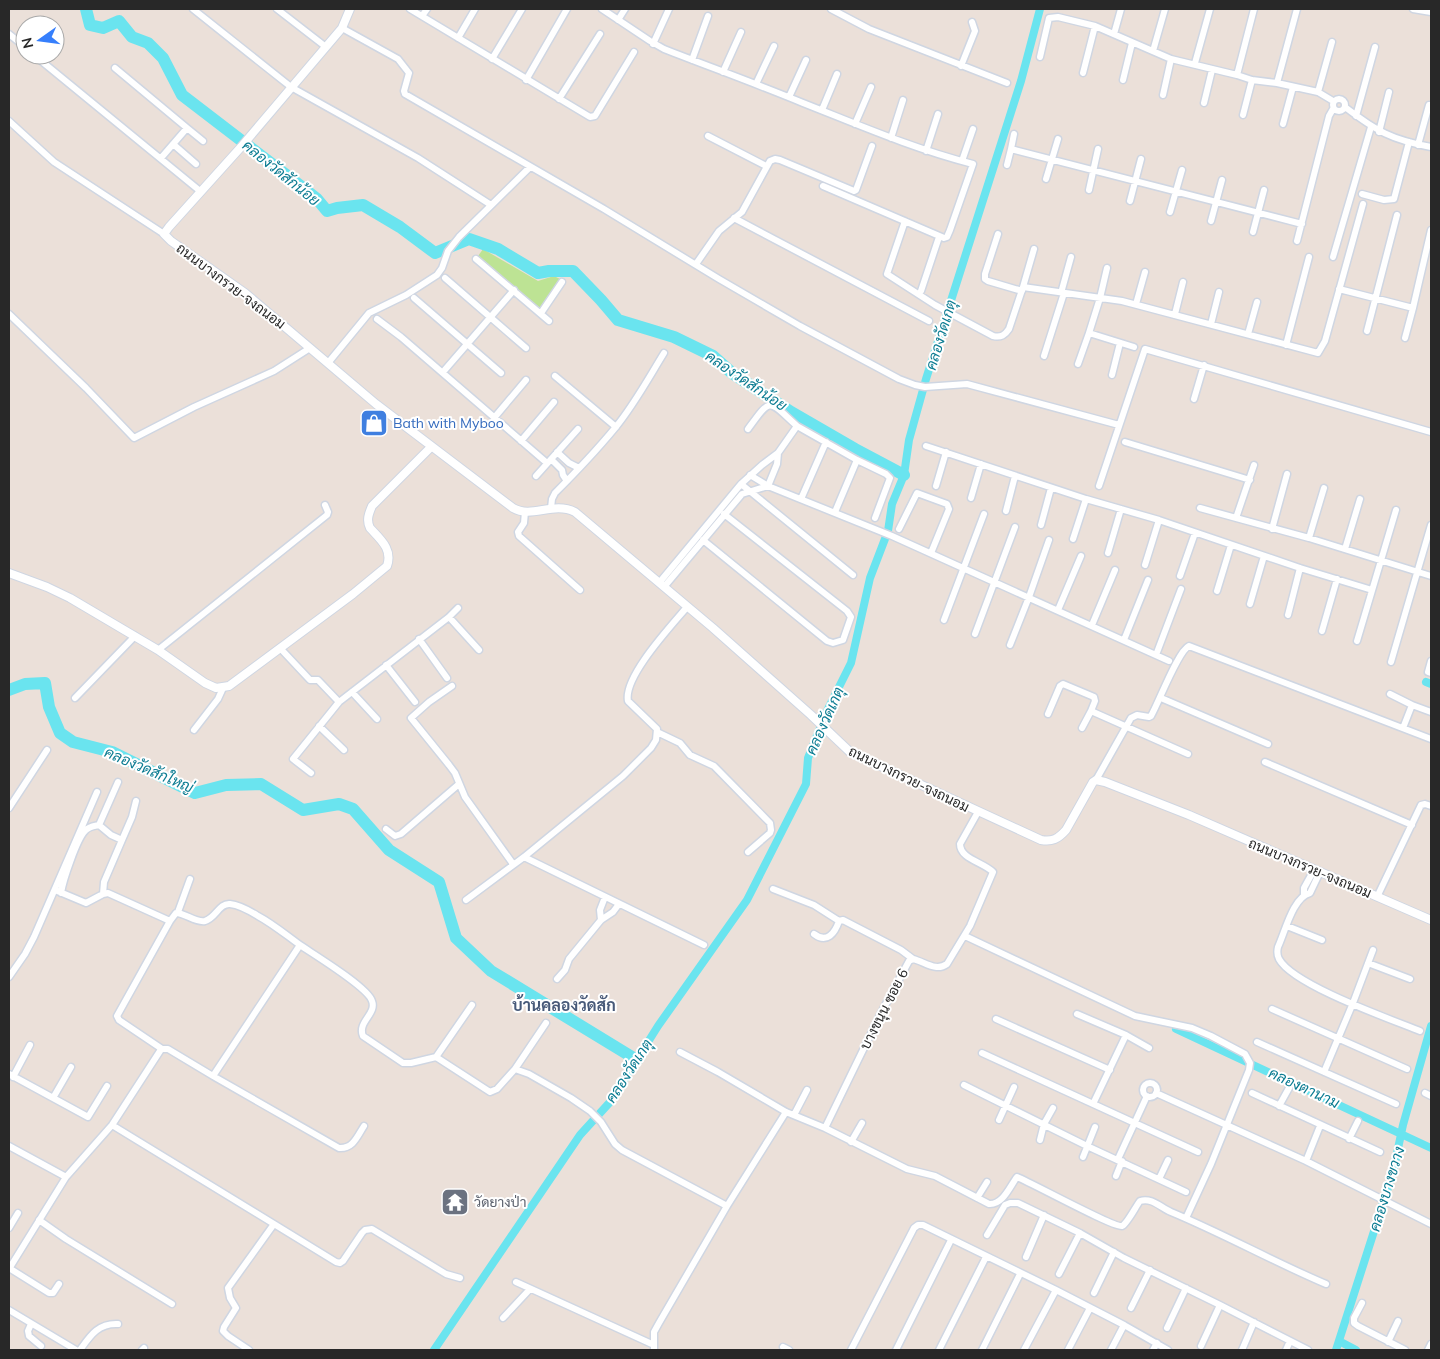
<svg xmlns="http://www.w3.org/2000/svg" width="1440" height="1359" viewBox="0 0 1440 1359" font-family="Mulish,Sarabun,sans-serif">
<rect width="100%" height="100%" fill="#ebe0d9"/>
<path fill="#bde394" d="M483,249l55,32 16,-5 6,3 -21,36 -63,-56z"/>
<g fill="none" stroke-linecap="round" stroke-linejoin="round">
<path stroke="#6ae4ef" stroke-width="8" d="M1426,682l5,2
M1176,1029l255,119
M1339,1341l17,9
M434,1350l146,-215 31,-34 47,-75 89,-126 59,-116 2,-26 19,-47 24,-48 19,-85 18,-47 4,-27 12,-29 5,-35 17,-61 95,-298 19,-72
M1336,1350l57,-178 10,-47 28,-99"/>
<path stroke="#6ae4ef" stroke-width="12" d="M86,9l4,16 13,3 16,-7 13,16 16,6 15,15 19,37 116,89 19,15 10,12 10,-3 26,-3 37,22 35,26 34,-14 29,10 40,24 11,-2h24l28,29 17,20 56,17 39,19 19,17 59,39 64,37 49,26
M9,690l16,-6 20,-1 4,24 11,26 13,9 39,10 83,41 31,-8 35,-1 42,26 36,-6 14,5 36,41 50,32 17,56 35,33 146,89"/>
<g stroke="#cfd6e2" stroke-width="9">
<path id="minor" d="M193,9l98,78 127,71 73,47
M277,9l49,38
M410,9l180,108 5,-1 39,-64
M602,9l48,32 14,8c46,18 93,35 139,54 56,22 111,46 170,61l-23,66 -3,7 -3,1 -121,-52
M831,9l38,20 138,54
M1413,9l18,3
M422,16l5,-7
M618,20l7,-11
M342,28l56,31 11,14 -5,18 1,3 199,115 115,70 81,47 99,53 16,6 10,2 42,-3 152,41
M9,34l16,13
M1114,34l7,-25
M458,38l17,-29
M653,44l16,-35
M1153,51l12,-42
M34,55l166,136
M1040,57l9,-39 9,-1 37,9 76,33 66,16 17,-66
M492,59l30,-50
M692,60l16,-44
M1195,63l15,-54
M961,66l14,-35 -3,-9
M115,68l72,60 -26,30
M723,72l18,-40
M1083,73l12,-47
M1237,75l15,5 25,3 41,9 15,9
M526,80l41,-71
M1123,80l9,-37
M1277,83l20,-74
M756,84l18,-38
M1318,92l14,-50
M1163,95l8,-36
M789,97l17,-37
M1333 105a6 6 0 1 1 12 0a6 6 0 1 1-12 0Z
M559,99l41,-65
M1204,103l8,-33
M1345,107c31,24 47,33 86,40
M822,110l15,-36
M1243,115l9,-35
M1356,116l19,-69
M9,121l45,41 110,72
M855,124l16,-37
M1283,124l10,-37
M187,128l16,13
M1379,132l10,-40
M1014,134l-3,15 291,75
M708,136l58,30
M891,138l12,-38
M173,144l23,20
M1418,145l11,-40
M926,151l12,-37
M962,161l11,-32
M1007,165l4,-16
M1046,179l12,-40
M1089,190l9,-41
M1362,194l22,6 10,-1 15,-57
M1130,201l11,-42
M1170,212l12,-42
M734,218l195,103
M905,221l-18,53 48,31 58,31c8,2 12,-1 16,-7l14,-42 99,14 196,52 7,-12 38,-137
M1211,221l11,-41
M1253,232l11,-42
M998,234l-13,40v5l3,2 34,10
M1297,241l32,-125 4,-7
M1333,257l38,-130
M476,259l73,62
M696,264l23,-33 23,-19 28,-51 5,-2 5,1 74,31 2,-1 16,-44
M1107,268l-7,30 -11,35 45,14
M445,278l81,70
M1023,287l11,-38
M1339,289l74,19 -8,30
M921,291l18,-54
M1061,293l10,-36
M414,298l87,75
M1136,304l9,-32
M1413,308l18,-78
M541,313l21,-31
M9,314l77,74 48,50 60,-31 80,-36 36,-23
M1175,314l8,-32
M377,319l24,18 146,126
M1211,324l8,-32
M1367,331l30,-116
M1248,334l9,-32
M1286,345l23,-88
M1044,356l20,-63
M328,363l41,-50 37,-18 31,-20 5,-7 6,-17 11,-14 71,-70
M1078,364l11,-31
M443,372l71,-82
M1112,375l8,-32
M555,376l61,51
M1194,399l10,-34
M494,418l32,-38
M797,426l60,34
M748,429c24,-33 20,-29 49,-3l-19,27 -1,11 -9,22
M521,441l33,-39
M1125,442l125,38
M926,446l160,53 73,21 141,48 72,22
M557,452l12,11 10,5
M551,459l11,11 1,5 4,6
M750,475l18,11 124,50 277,125
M536,476l42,-47
M741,484l112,91
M936,486l10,-34
M1099,486l46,-137 286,83
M971,498l10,-34
M801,499l25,-57
M551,508l1,-9 3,-6c21,-21 41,-42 60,-65 19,-23 33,-49 49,-75
M1200,508l109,30 122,38
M1006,511l9,-35
M525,512l-1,11 -6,9 1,4 61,54
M835,512l22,-52 29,14 4,4 -15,40
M1236,518l18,-53
M1041,525l10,-37
M899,529l18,-36 30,11 2,5 -18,44
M1272,529l15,-55
M1309,538l15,-50
M1073,539l13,-40
M703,540l124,101 6,2 10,-3 8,-23 -4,-6 -123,-97
M1345,549l15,-50
M1108,553l13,-44
M1145,565l14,-45
M1180,576l15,-43
M659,583l82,-99 21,-19 16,-12
M664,587l78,-93 26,-8
M1217,591l14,-46
M1250,604l14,-48
M1058,610l23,-54
M1288,615l12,-47
M449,617l9,-9
M944,620l40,-106
M1092,625l23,-55
M1322,631l15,-52
M975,634l40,-107
M419,639l28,39
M1124,640l24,-60
M1357,641l39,-131
M1010,645l19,-48 20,-57
M280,648l30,32h8l21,22 -46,57 18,14
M158,650l169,-135 1,-3 -3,-7
M1156,655l25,-66
M1431,661l-3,11 3,1
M1391,662l40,-137
M386,665l29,37
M452,686l-23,16 -18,16 38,47 6,8 10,24 48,67
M352,692l25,27
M1390,694l22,11 -9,23
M75,698l60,-62
M1161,698l107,46
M339,702l110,-85 30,33
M1412,705l19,7
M1048,714l12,-28 3,-2 31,13 1,4 -4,10
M319,726l25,24
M1082,728l9,-17 97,43
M194,730l24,-31 5,-11
M657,732l23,11 10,12 24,11 56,57 1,7 -1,3 -22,19
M1265,762l147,63
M1096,780l35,-62 6,-3 12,2 2,-1c8,-14 27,-65 38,-70l242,93
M9,808l38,-58
M99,825l19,-43
M386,829l9,7 6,-2 58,-50
M122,840l10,-23 4,-16
M524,857l180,88
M1320,872l-10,21c-17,4 -25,39 -32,54 -1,4 -1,8 1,12 14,26 111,60 141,72
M773,889l41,16 25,16
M55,890l31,13 17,-9 5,-1 62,28 6,-8c9,0 20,10 29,8 11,-3 14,-18 25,-17 10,1 20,7 28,12 15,8 28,19 42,29 13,9 68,42 72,56 5,13 -15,21 -9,35l40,27h8l25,-6 54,35 7,-3 18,-20 14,5 42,24 19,13 11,11 14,22 7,6 105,56
M61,893c2,-13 16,-54 24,-62 4,-5 9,-5 14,-6l12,10 11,5 -18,42 -1,12
M1304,894v-6l10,-18
M1377,897l44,-92 4,-1 6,2
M466,900l58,-43 99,-81 28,-28 5,-8 1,-11 -29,-28c-5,-24 44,-76 59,-94
M178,912l12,-33
M601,920l-1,-10 5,-13
M1287,926l35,14
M814,934c13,10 21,-1 25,-13l4,-1 58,30 12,9
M965,936l170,80 57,12 19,8 34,18 5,9 -1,7 -38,94 -25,54
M1368,963l42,16
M9,977l16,-23 9,-17 63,-145
M557,979l8,-9 4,-11 32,-39 12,-8 6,-8
M1272,1009l135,60
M1077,1014l49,21 23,13
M996,1019l114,51
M1257,1042l139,62
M162,1049l-43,-29 -2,-4 53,-95
M680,1052l38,20 68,40 39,16 82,41 28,7 54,28c14,1 21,-18 28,-27 15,6 97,51 105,49 5,-2 14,-20 18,-25 12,-4 21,7 31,11 53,22 103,50 155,72
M982,1053l216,99
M436,1057l36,-52
M515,1069l31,-46
M1324,1072l29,-69 20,-53
M9,1074l79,43 19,-31
M213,1076l126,72c14,1 18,-11 25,-22
M13,1077l17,-32
M1143 1090a7 7 0 1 1 14 0a7 7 0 1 1-14 0Z
M964,1085l123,61 99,46
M1156,1093l150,68 125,63
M1252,1093l128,59
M1425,1093l6,3
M53,1098l18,-31
M1093,1104l33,-69
M1279,1106l10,-18
M794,1115l13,-25
M999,1120l15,-33
M112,1125l224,137 4,1 3,-2 19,-28 3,-3 7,-1 74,45 14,4
M825,1128l56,-115 28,-52 4,-2c12,3 23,13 34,5l23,-38 23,-54c-10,-10 -33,-13 -33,-28l18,-32
M1349,1139l9,-18
M1040,1140l4,-16 9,-16
M851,1142l11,-19
M9,1146l57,31
M1083,1157l12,-30
M1118,1159l29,-63
M1306,1161l14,-35
M1116,1176l6,-15
M1159,1179l9,-19
M977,1198l10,-16
M39,1220l27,19 106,65
M9,1228l9,-15
M987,1235l18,-30 5,-2h8l62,30 44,25 96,47 88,45
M1026,1257l18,-42
M9,1268l40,25h4l6,-9
M9,1269l57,-92 46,-52 48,-74 2,-2h6l45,27 87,-131
M1059,1274l21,-41
M516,1282l138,63
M1094,1293l20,-41
M1362,1303l-8,15v5l4,3 47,24
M1131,1308l19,-38
M9,1310l67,40
M503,1318l27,-29
M31,1324l-3,7 1,5 12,10
M1167,1328l19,-40
M1388,1342l10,-21
M1201,1346l19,-41
M783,1347l6,3
M80,1350c10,-14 18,-27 38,-26
M142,1350l2,-2
M249,1350l-21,-14 -5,-5 1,-4 12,-19 -6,-10 -2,-10 46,-64
M654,1350v-18l5,-9 68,-117 59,-94
M851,1350l63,-122 4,-3h5l133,65 68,35 44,25
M896,1350l55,-110
M939,1350l47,-93
M982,1350l38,-76
M1024,1350l32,-60
M1068,1350l22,-42
M1111,1350l13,-25
M1153,1350l4,-7
M1242,1350l12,-28
M1286,1350l4,-9
M1428,1350l3,-6"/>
</g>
<g stroke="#cfd6e2" stroke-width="10">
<path id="tertiary" d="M350,9l-8,19 -101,119 -72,80 -5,7 7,7 74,52 131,111 137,104c19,11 40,-7 62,4l138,116 98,87 39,37 191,88c11,2 17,-1 25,-10l27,-48 3,-2 9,2 84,33 242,105
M9,573l38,14 23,11 88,52 47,33 11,5 13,-2 124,-92 34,-28c6,-17 -7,-27 -17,-38 -4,-8 -1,-15 2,-22l59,-59"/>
</g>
<use href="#minor" stroke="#fff" stroke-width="6"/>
<use href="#tertiary" stroke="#fff" stroke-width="8"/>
</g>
<defs>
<g id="shop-square" transform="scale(1.4375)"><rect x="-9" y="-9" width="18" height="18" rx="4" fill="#3f7fe0" stroke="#fff"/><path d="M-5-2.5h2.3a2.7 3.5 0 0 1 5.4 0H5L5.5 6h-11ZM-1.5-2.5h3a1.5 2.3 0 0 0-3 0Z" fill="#fff"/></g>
<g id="temple-square" transform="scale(1.4375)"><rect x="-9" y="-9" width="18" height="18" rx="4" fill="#6b7280" stroke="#fff"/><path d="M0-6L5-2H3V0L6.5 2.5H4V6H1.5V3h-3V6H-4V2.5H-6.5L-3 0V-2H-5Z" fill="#fff"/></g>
</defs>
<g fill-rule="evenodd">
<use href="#shop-square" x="374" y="423"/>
<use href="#temple-square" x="455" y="1202"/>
</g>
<g text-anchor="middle" stroke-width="4" stroke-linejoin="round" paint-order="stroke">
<g font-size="14" fill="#282828" stroke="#fff">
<text transform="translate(231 286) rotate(37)" y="5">ถนนบางกรวย-จงถนอม</text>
<text transform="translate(909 779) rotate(26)" y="5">ถนนบางกรวย-จงถนอม</text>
<text transform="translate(1310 868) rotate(23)" y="5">ถนนบางกรวย-จงถนอม</text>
<text transform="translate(884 1009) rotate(-63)" y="5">บางขนุน ซอย 6</text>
</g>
<g font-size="14" fill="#366cbe" stroke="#fff" text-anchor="start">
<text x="393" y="428">Bath with Myboo</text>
</g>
<g font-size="14" fill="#5b616d" stroke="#fff" text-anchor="start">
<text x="474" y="1207">วัดยางป่า</text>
</g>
<g font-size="15" font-style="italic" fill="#0c7c92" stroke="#fff">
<text transform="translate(281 173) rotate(39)" y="5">คลองวัดสักน้อย</text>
<text transform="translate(941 335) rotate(-73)" y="5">คลองวัดเกตุ</text>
<text transform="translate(746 381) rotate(34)" y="5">คลองวัดสักน้อย</text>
<text transform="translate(825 721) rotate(-66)" y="5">คลองวัดเกตุ</text>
<text transform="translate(149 770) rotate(23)" y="5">คลองวัดสักใหญ่</text>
<text transform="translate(629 1071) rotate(-57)" y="5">คลองวัดเกตุ</text>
<text transform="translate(1304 1088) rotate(25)" y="5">คลองตานาม</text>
<text transform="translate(1387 1189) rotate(-73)" y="5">คลองบางขวาง</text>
</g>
<g font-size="16" font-weight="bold" fill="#485a79" stroke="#fff">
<text x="564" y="1011">บ้านคลองวัดสัก</text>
</g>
</g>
<rect width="1440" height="1359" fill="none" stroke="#282828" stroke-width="20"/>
<g transform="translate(40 40) rotate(256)"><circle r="24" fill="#ffffff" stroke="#a9a9a9"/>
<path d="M0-4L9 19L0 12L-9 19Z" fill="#367ffc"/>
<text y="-8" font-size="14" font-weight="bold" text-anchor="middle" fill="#282828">N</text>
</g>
</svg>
